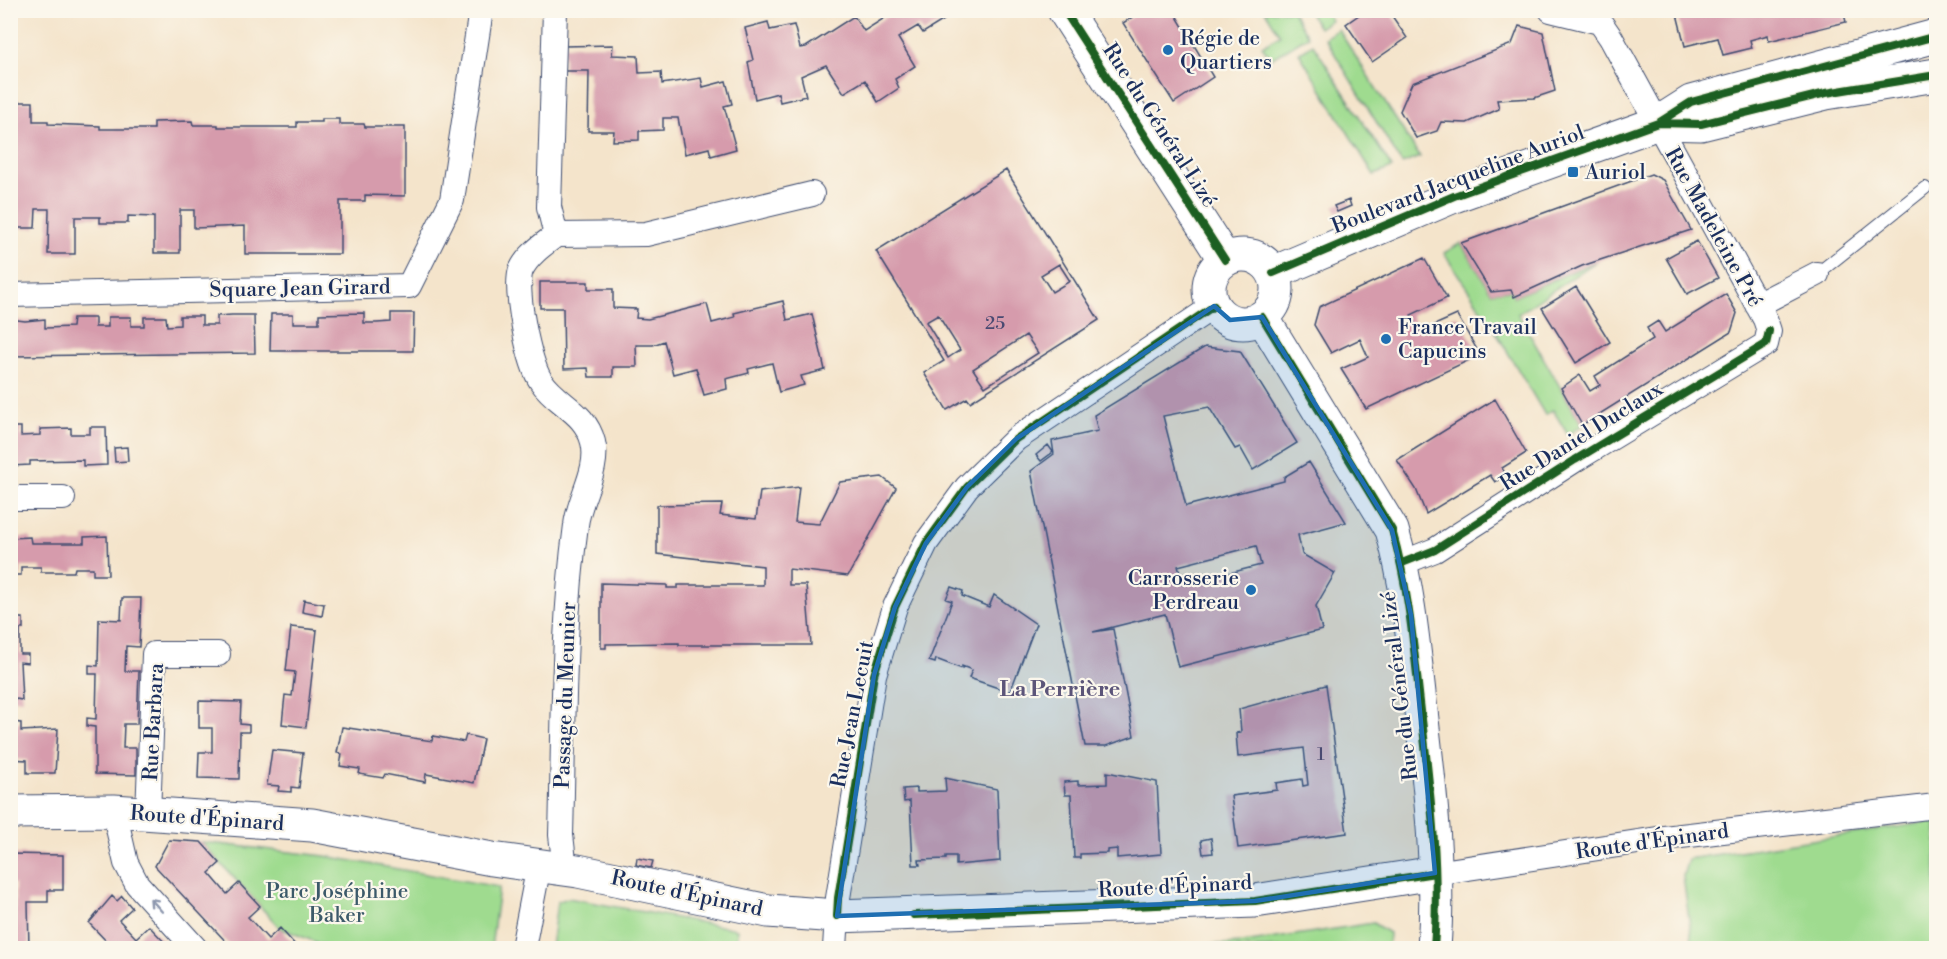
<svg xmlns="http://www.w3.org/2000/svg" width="1947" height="959" viewBox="0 0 1947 959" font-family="'Libre Bodoni',serif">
<rect width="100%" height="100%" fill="#fbf7ec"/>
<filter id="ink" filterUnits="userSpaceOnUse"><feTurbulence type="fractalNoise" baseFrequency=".0167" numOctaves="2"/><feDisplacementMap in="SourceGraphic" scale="12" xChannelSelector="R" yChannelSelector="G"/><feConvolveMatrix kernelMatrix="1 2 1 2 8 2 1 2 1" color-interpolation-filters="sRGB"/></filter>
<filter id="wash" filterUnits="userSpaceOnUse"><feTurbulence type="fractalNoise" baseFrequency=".008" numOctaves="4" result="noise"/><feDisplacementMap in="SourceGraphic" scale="24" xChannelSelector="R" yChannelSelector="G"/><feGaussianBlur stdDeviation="1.35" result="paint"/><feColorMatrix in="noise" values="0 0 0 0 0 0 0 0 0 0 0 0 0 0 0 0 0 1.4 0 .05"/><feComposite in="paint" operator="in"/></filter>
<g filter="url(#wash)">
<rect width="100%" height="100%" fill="#f4e4cb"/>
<path fill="#9fdb8f" stroke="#5d8576" stroke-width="1.5" d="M1265,11h27l16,25 -37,23 -9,-13 18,-11z
M1308,11h17l6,9 -12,8z
M1338,29l82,128 -18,7 -77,-126z
M1313,44l79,124 -18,7 -75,-122z
M1461,243l30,49 20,-2 3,7 83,-36 -79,53 64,111 -14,10 -15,-25 -8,5 -51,-86 -50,-76z
M1936,821v127h-243l-10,-72 5,-17z
M201,842l124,14 174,31 -8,61h-160l-51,-20z
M568,898l169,31v11l37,8h-223l6,-46z
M1373,923l16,10 -1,15h-240l96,-5z"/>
<g id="blocks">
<path fill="#d69bac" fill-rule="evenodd" d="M897,10h41l6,10 -21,13 -5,-7 -20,12 17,28 -20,13 4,9 -21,14 -13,-22 -21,13 -18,-28 -25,11 5,20 -26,6 -2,-9 -23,6 -7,-37 5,-2 -8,-32 23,-6 2,8 24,-5 6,23 6,-1 48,-31 10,15z
M1143,10h30l40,67 -39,26 -51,-80z
M1366,10h22l19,28 -35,24 -26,-38z
M1676,10h167l3,12 -77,19 -1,-6 -18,5 2,8 -29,7 -5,-17 -33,8z
M1519,26l24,6 12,59 -21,7 -37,2 2,9 -32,14 -26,-1 -4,9 -21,7 -16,-27 12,-28 100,-39z
M613,45l-1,10 26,1 1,17 22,-1 1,12 39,-6 2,9 23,-6 6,23 -8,2 12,43 -25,7 -2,-8 -24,6 -7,-36h-15v12l-24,1v9l-26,1 1,-10h-26l1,-60h-25v-25z
M10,102h23v19h15v3l52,2v3h54v-7l38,-1 1,4h25v2h79v-5h25v-3h17v5h25l1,3h40v69l-40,-1v6h-25v53h-95v-28l-51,2v-18h-14v43h-26v-36l-26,-1v7h-28v-6h-25v37h-27l1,-45h-13l-1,19h-25z
M1006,170l93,150 -129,82 -3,-4 -20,12 -23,-37 20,-12 -68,-110zM1059,264l11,17 -18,11 -11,-17zM938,315l22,35 -12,8 -22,-36zM1026,335l12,18 -53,34 -12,-18z
M1651,174l12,6 28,50 -109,36 -68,31 -3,-7 -20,2 -30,-49z
M1349,200l2,6 -14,6 -3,-6z
M1697,241l21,37 -31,16 -21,-36z
M1424,258l23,40 -36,17 8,17 38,-17 23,40 -114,54 -25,-40 27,-12 -8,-18 -29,14 -17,-28 5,-18z
M540,282h48v7h25v19l24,1 -1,9 12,1 59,-15 5,19 23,-6 -1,-4 49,-12 4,19 25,-6 13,56 -24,6 3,9 -25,7 -7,-29 -24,6 1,4 -23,6 1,10 -23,6 -8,-27 -23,6 -9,-33 -11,4h-17l1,22h-24v10h-24l-1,-9 -24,1 -1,-61h-23z
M1576,287l34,55 -34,21 -34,-55z
M1726,294l11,19 -6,19 -149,93 -21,-37 19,-13 10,16 10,-6 -5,-9 58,-37 -6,-11 11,-7 7,11z
M364,313v10h13l14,-1v-9h23l-1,38h-143l1,-37h22v9h26v-9z
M232,315h22l1,38 -245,3v-37l15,2 20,-2v9l27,-1 1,-9h22v9h13v-10h23v9h13v-9h22l1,9 13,-1v-9h22v9h15v-9z
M1205,347l35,4 57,92 -44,27 -13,-23 -5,2 -26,-42 -46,9 23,90 98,-25v-4l25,-15 37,60 -48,13 4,19 33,19 -19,33 6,24 -144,37 -13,-53 -72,18 20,-3 21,107 -28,10h-21l-54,-275 23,-17 -2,-13 46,-10 -4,-16zM1256,546l5,19 -78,20 -5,-19z
M1495,399l31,54 -24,15 4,7 -11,7 -5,-7 -64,39 -10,-25 -19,-29z
M10,427h11v9l19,-1v-6l31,-1v6h19v-7h16l1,38 -24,1v-6l-53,1v4l-20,1z
M1048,445l5,7 -12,9 -5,-6z
M127,447l1,14 -13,1 -1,-14z
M882,477l14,11 -48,88 -59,-7v16h17l5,60h-132v-2l-73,1v4h-5v-65l66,2v3h11v-3h85v-19l-106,-12v-49l65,-1 -2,11 36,4 4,-27 39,-5 -4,35 24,2 21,-42z
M107,536l1,39h-15v-7h-18l-1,4h-33v-5h-20v8h-11v-37l20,-1 1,6h53v-6z
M951,587l12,4 -1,5 27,11 5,-12 42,29 -26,68 -41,-14 3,-8 -10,-4v3l-26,-10 -1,4 -6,-2 23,-60 -6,-2z
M122,598h19l-2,49 -13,-1 -1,25h14l-2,53h-13l-1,24h13v27l-41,-1v-47l-8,-1v-8l9,1 1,-45h-8v-9l9,1 1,-47 22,1z
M304,600l20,4 -2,12 -20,-4z
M13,618h10v11h-3v25h8v9l-8,-1 2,38 -12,-2v-79z
M291,627l26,3 -11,97 -24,-3 3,-29 7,1 3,-24 -9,-1z
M1326,685l21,148 -109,15 -7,-52 46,-6 -1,-7 26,-4 1,7 5,-1 -4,-37 -66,9 -2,-24 5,-1 -2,-23z
M199,701l42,1 -1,22 9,1v7h-9l-1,47 -41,-1 1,-26h13v-24h-13z
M12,722l9,1v8l37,-2 -3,44h-28v-13l-17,-1z
M342,727l90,14 1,-5 31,6 2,-7 17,4 -9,44 -48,-9 -1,8 -40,-8 -2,4 -24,-4 1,-5 -20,-3 2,-12 -5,-1z
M272,750l31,3 -4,35 -8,-1v5l-13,-1 1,-5 -12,-1z
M1107,772l50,10 4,72 -44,4v-9l-10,1v3l-27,1v4h-6l-3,-63h-6l-1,-13 14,-1v4l29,-1z
M945,778l52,11 3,72 -44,4v-9h-10v3l-27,1 1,5h-7l-3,-64 -6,1 -1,-13 14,-1v4l29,-1z
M1211,838l2,15 -10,1 -2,-14z
M169,840l32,2 19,21 -11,10 18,21 12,-11 21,23 -12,11 20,22 12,-11 18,20h-66l-77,-82z
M10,854l53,1v35h-15v12h-20l1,46h-14v-64h-5z
M637,858l16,3 -2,7 -15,-3z
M112,896l5,5 5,-5 10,12 -13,12 17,18 13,-12 21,22h-66l5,-4 -20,-21z"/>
</g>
</g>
<g filter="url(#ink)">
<use href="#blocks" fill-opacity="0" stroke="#3c4a6e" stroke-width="1.5"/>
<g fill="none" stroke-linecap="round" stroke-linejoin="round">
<g stroke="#3c4a6e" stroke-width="14">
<path id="service" d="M1817,274l108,-86"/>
</g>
<g stroke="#3c4a6e" stroke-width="26">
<path id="minor" d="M555,10l-6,197 7,28
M556,235c-12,9 -28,20 -35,35 -7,19 8,95 20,111 16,24 44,30 52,61 7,27 -14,56 -17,83 -14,103 -12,207 -15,310l4,34
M556,235l90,-1 166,-40
M10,295l399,-9 43,-86 29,-190
M1757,305l60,-31
M10,498h53
M1402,563l33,-13 140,-90 191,-116 3,-13 -4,-12 -154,-281 -11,-16 -49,-12
M114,811l12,52 11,21 58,64
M148,815l6,-161h64
M1435,873l229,-35 272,-32
M523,948l16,-83
M835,948l3,-50 36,-223 21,-68 31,-64 41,-56 49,-48 198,-133"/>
</g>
<g stroke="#3c4a6e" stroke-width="35">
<path id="secondary" d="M1064,10l161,250
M1658,123l43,1 125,-31 110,-18
M1209 289a34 34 0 1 1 68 0a34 34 0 1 1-68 0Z
M1273,273l181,-77 204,-73 33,-21 245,-66
M1262,317l130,213c17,59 22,120 29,181 9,78 19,158 13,237
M10,812l104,-1 198,14 180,34 86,12 190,40 69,5 418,-15 180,-28"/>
</g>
<use href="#service" stroke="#fff" stroke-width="12"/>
<use href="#minor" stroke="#fff" stroke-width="24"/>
<use href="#secondary" stroke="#fff" stroke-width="33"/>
<g stroke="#fbf7ec" stroke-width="11">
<path id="cycleway" d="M1064,10l161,250
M1658,123l43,1 125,-31 110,-18
M1273,273l181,-77 204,-73 33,-21 245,-66
M1262,317l130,213c17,59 22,120 29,181 9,78 19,158 13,237
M1402,563l33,-13 140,-90 191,-116 3,-13
M914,915l341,-14 180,-28
M837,916l1,-18 36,-223 21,-68 31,-64 41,-56 49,-48 198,-133"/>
</g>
<use href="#cycleway" stroke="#1b5e20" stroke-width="8"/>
</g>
<defs><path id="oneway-shaft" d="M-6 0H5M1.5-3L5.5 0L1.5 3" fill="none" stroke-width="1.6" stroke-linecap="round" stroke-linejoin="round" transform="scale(1.5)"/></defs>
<use stroke="#8d97ae" href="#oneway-shaft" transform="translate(156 905) rotate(-132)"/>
</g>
<path fill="#1f6fb2" fill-opacity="0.2" stroke="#1f6fb2" stroke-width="4.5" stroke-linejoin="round" d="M1214,306l16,14 32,-3 130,213 19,85 24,258 -180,28 -418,15 37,-241 21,-68 31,-64 41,-56 49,-48z"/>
<g fill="#1f6fb2" stroke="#fbf7ec" stroke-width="2">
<circle cx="1168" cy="50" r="6"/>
<rect x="1567" y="166" width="12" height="12" rx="3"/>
<circle cx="1386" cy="339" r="6"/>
<circle cx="1251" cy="590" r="6"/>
</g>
<g text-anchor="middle" stroke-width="4.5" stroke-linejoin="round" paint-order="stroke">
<g font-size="18" fill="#4a4a72">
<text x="995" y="329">25</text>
<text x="1321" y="760">1</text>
</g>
<g font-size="21" fill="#1b2f5e" stroke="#fbf7ec" text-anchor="start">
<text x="1180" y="45">Régie de<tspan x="1180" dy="24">Quartiers</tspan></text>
<text x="1585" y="179">Auriol</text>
<text x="1398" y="334">France Travail<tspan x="1398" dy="24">Capucins</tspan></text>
<text x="1239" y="585" text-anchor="end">Carrosserie<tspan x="1239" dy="24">Perdreau</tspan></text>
</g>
<g font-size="21" fill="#1b2f5e" stroke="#fbf7ec">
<text transform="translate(1160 125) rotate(57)" y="7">Rue du Général Lizé</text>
<text transform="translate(1458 179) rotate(-21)" y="7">Boulevard Jacqueline Auriol</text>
<text transform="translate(1714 227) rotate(61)" y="7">Rue Madeleine Pré</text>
<text transform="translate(300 288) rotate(-1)" y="7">Square Jean Girard</text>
<text transform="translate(1581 436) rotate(-32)" y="7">Rue Daniel Duclaux</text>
<text transform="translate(1399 686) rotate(-97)" y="7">Rue du Général Lizé</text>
<text transform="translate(565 695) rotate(-88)" y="7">Passage du Meunier</text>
<text transform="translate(852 714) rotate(-79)" y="7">Rue Jean Lecuit</text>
<text transform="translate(153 722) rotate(-87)" y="7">Rue Barbara</text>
<text transform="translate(207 818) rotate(4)" y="7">Route d'Épinard</text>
<text transform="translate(1652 841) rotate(-8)" y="7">Route d'Épinard</text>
<text transform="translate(1175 886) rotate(-3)" y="7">Route d'Épinard</text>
<text transform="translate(687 893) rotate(12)" y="7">Route d'Épinard</text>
</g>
<g font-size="21" fill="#3c5a6a" stroke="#fbf7ec">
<text x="337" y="898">Parc Joséphine<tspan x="337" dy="24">Baker</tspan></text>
</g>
<g font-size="22" font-weight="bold" fill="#5c5579" stroke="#fbf7ec">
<text x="1060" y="696">La Perrière</text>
</g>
</g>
<rect width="1947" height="959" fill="none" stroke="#fbf7ec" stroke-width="36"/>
</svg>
